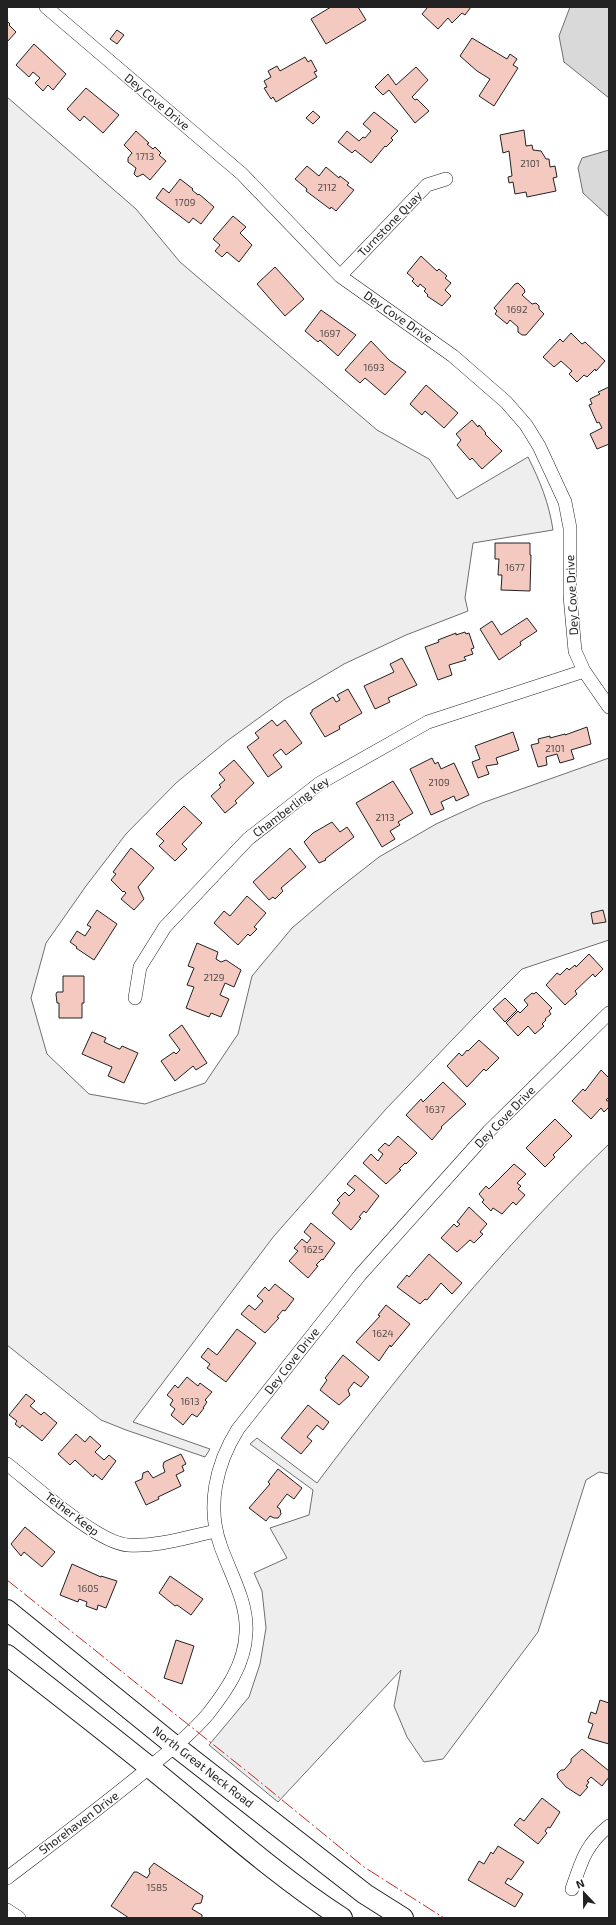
<svg xmlns="http://www.w3.org/2000/svg" width="616" height="1925" viewBox="0 0 616 1925" font-family="'Exo 2',sans-serif">
<rect width="100%" height="100%" fill="#fff"/>
<path fill="#eee" stroke="#6f6f6f" d="M7,97l129,112 44,53 197,168 52,29 28,40 71,-42c12,24 21,46 25,73l-80,13 -8,55 3,13 -62,24 -62,29 -59,35 -58,42 -51,42 -50,51 -40,52 -40,57 -15,55 16,56 42,40 56,10 60,-21 33,-49 14,-58 40,-48 41,-35 46,-36 57,-33 46,-21 127,-45v182l-87,29 -46,46 -90,94 -112,127 -141,186 77,27 -5,8 -79,-27 -25,-10 -94,-75z
M609,1144v330l-10,-2 -13,8 -48,152 -95,127 -19,3 -17,-25 -13,-31 7,-36 -123,132 -69,-57 40,-48 11,-33 6,-36 -4,-37 -8,-18 33,-15 -17,-30 39,-13 4,-25 -63,-46 7,-6 60,45c89,-119 185,-236 292,-339z"/>
<path fill="#d9d9d9" stroke="#6f6f6f" d="M570,7h39v91l-45,-36 -5,-26z
M609,150v67l-26,-24 -5,-25 4,-10z"/>
<path fill="#f3c9c0" stroke="#222" d="M331,7h27l8,13 -40,24 -15,-25z
M428,7h43l-6,8 -3,-2 -10,10 -4,-5 -10,11 -16,-15z
M7,21l3,3 -1,1 7,7 -9,10z
M117,30l7,5 -7,9 -7,-5z
M472,38l35,21 3,-5 7,5 -4,6 5,3 -24,38 -15,-10 11,-17 -13,-8 -17,-15z
M34,44l32,30 -13,16 -5,-5 -5,6 -8,-8 5,-5 -7,-6 -4,5 -13,-12z
M305,57l3,5 3,-2 6,11 -3,1 3,5 -41,25 -3,-5 -2,2 -7,-11 3,-1 -3,-6 7,-4 -3,-6 9,-5 3,5z
M416,67l12,13 -16,17 3,3 2,-1 12,12 -14,12 -26,-33 -6,5 -8,-8 13,-13 8,11z
M86,88l33,27 -16,18 -19,-17 -4,5 -13,-12z
M313,111l7,6 -7,7 -7,-6z
M374,112l24,19 -7,7 2,2 -7,7 -1,-1 -14,17 -16,-13 -3,3 -14,-11 9,-11 12,10 4,-4 2,1 6,-7 -8,-7z
M524,130l2,16 6,-1 1,5 8,1 5,8h3l1,8 5,-1 2,11 -4,1 3,13 -29,6 -1,-5 -11,2 -2,-12 -4,1 -1,-6 4,-1 -3,-25 -6,2 -3,-18z
M136,131l13,12 -2,1 6,5 2,-2 6,6 -2,2 7,6 -16,19 -7,-6 -6,3 -3,-3 2,-6 -8,-6v-4l4,-5 -8,-8z
M307,166l12,10 7,-9 13,11 1,-2 9,7 -2,2 7,5 -18,21 -5,-4 -1,2 -24,-18 1,-2 -12,-10z
M180,179l13,10 -1,1 6,5 1,-1 15,13 -13,17 -8,-6 -4,5 -33,-25 7,-10 6,5z
M233,216l13,11 -6,6 12,12 -13,17 -12,-10 -5,5 -7,-6 5,-6 -7,-6z
M421,256l16,15 2,-2 8,7 -2,2 6,5 -6,7 6,6 -9,10 -15,-10 1,-1 -4,-4 2,-2 -6,-5 -2,3 -6,-6 2,-2 -7,-6z
M275,267l29,32 -19,17 -28,-32z
M518,283l6,6 1,3 -3,3 10,9 4,-1 3,3v3l5,5 -18,21h-4l-4,-3v-5l-8,-7 -3,4 -12,-10 2,-3 -3,-3 21,-24z
M321,310l35,25 -18,21 -18,-16 -2,2 -13,-11z
M571,333l11,11 3,-2 20,19 -9,10 -1,-2 -8,8 -3,-2 -7,7 -8,-8 3,-3 -11,-10 -7,6 -11,-10 17,-18 3,3z
M371,341l18,19 17,12 -21,23 -20,-17 -5,5 -15,-13z
M426,385l32,28 -14,15 -19,-17 -3,4 -12,-11z
M609,387v57l-12,5 -7,-15 12,-6 -3,-6 -2,1 -8,-18 3,-1 -2,-5 10,-5 -2,-2z
M472,420l6,7 1,-2 7,8 -1,1 17,17 -20,18 -10,-11 -2,2 -13,-15 4,-5 -5,-6z
M495,543h35v12h1l-1,36 -29,-1 1,-15h-4l1,-16h-4z
M527,618l10,13 -17,11 1,3 -22,15 -19,-31 12,-8 9,14z
M465,632l1,2 3,-1 5,15 -3,1 2,5 -9,3 2,3 -17,5 3,10 -14,5 -13,-33 14,-5 -1,-2 18,-7v2z
M402,658l15,27 -29,13 2,4 -15,7 -11,-23 30,-14 -4,-8z
M348,689l14,24 -23,13 1,3 -15,8 -15,-24 2,-1v-2l21,-13 3,5 4,-2 -3,-5z
M272,720l5,6 8,-6 17,23 -16,12 -5,-6 -8,6 9,12 -14,10 -21,-30 12,-9 -4,-5z
M587,727l4,17 -20,6 3,9 -14,4 -3,-9 -11,3 1,8 -9,2 -7,-22 8,-2 -1,-4 12,-3v2l15,-4v1z
M513,732l6,18 -23,8 2,6 -12,2 3,8 -11,4 -6,-16 8,-3 -5,-13z
M432,758l3,6 3,-2 3,7 13,-6 15,32 -13,6 -2,-5 -13,6 3,7 -13,6 -21,-46z
M234,760l20,23 -19,18 2,2 -12,10 -14,-17 10,-9 -2,-2 6,-5 -6,-7z
M393,781l20,32 -15,9 2,3 -10,6 5,8 -13,8 -26,-44z
M184,806l18,17 -20,21 5,5 -12,12 -16,-15 5,-5 -8,-7z
M332,822l8,10 7,-5 7,10 -29,22 1,1 -7,3 -15,-21 9,-9z
M131,848l23,20 -16,19 6,12 -10,11 -13,-11 5,-6 -2,-2 -1,1 -12,-12 5,-6 -3,-2z
M290,848l16,19 -25,21 2,3 -8,8 -2,-2 -4,3 -16,-18z
M247,896l19,17 -12,14 3,2 -7,7 -2,-2 -10,11 -24,-22 10,-12 6,5z
M97,910l20,14 -23,36 -18,-12 1,-1 -7,-5 7,-11 8,5 6,-9 -4,-2z
M603,910l3,12 -13,2 -2,-11z
M197,943l21,9 -2,7 5,3 5,-2 15,10 -7,17 -9,-4 -5,12 9,4 -8,18 -10,-4 -2,4 -23,-9 8,-21 -7,-2 7,-17 -6,-2z
M589,954l14,15 -8,8 -2,-3 -18,17 2,3 -12,11 -19,-20 11,-12 3,2 7,-7 2,2 6,-5 1,2z
M63,976h21v27h-2v15h-23v-15h-2l-1,-9 1,-2h6z
M536,992l16,16 -3,3 2,3 -6,5 1,1 -4,4 2,2 -9,8 -7,-8 -10,10 -12,-13 12,-12 2,2 8,-8 -4,-5 8,-7 2,1z
M505,998l12,12 -12,12 -12,-13z
M182,1025l25,38 -11,7 -3,-4 -18,15 -14,-20 13,-9 2,2 4,-4 -11,-15z
M92,1032l14,6 -2,4 15,7h1l2,-3 16,7 -14,30 -16,-7 4,-9 -30,-13z
M479,1040l20,18 -13,13 -2,-2 -17,18 -20,-21 12,-13 3,3 5,-6 1,1z
M601,1070l8,8v19l-3,3 3,2v5l-5,5 -3,-4 -10,11 -19,-18 11,-12 2,2z
M443,1082l23,22 -25,23 1,1 -10,12 -26,-25 15,-16 2,3z
M555,1119l17,17 -19,19 2,2 -10,10 -19,-19z
M398,1136l19,17 -11,11 -1,-1 -6,6 2,1 -15,14 -23,-21 8,-9 7,7 5,-7 -5,-4 7,-7 4,3z
M514,1164l12,10 -9,9 4,3 -3,3 7,6 -9,10 -3,-3 -11,12 -9,-6 -2,3 -9,-9 2,-2 -5,-6 7,-8 3,3z
M355,1175l24,21 -13,17 -2,-2 -5,6 2,1 -10,12 -19,-17 8,-10 -3,-3 8,-8 4,4 6,-6 -8,-6z
M469,1207l18,17 -7,8 3,2 -9,9 -4,-3 -13,12 -16,-14 13,-14 3,3 3,-3 -3,-2z
M311,1223l24,20 -12,17 -1,-1 -6,6 2,1 -10,12 -19,-17 9,-10 -4,-3 8,-9 5,4 4,-5 -7,-6z
M429,1254l33,29 -10,11 -11,-11 -14,17 -2,-1 -5,5 -23,-17 10,-12 2,2z
M275,1284l19,15 -9,12 -2,-1 -6,7 2,1 -14,15 -24,-19 8,-9 6,5 8,-9 -6,-5 8,-9 4,4z
M386,1305l24,19 -19,23 -1,-2 -11,16 -23,-19 24,-26 -2,-1z
M237,1329l19,14 -30,39 -19,-14 3,-4 -9,-7 7,-9 9,7z
M343,1355l26,22 -8,10 -7,-5 -6,8 2,5 -11,10 -19,-15 7,-10 -2,-2z
M187,1377l11,9 2,-3 12,9 -7,8 2,2 -4,6h1l-7,9 -5,-3 -9,11 -12,-10 4,-6 -5,-4 3,-5 -6,-5 8,-10 3,3z
M26,1394l9,7 -5,5 11,9 3,-3 13,11 -15,18 -20,-16 -2,3 -5,-4 2,-3 -8,-6z
M308,1405l21,17 -6,8 -6,-5 -10,12 5,4 -11,13 -20,-16z
M76,1434l9,8 5,-6 11,10 -6,6 9,8 5,-5 7,6 -14,19 -7,-6 -2,3 -18,-17 -5,5 -12,-11z
M181,1454l5,10 -4,2 2,5 -8,4 5,11 -23,11 1,2 -13,6 -11,-23 7,-3 1,-6 5,-2 5,7 12,-6 -2,-6 1,-4z
M278,1469l24,19 -8,11 -7,-5 -10,13 3,2 1,5 -3,4h-4l-4,-2 -4,5 -17,-13 21,-24 -2,-2z
M25,1527l30,25 -13,15 -18,-15 -3,4 -10,-12z
M72,1564l29,13v-1l16,5 -11,27 -8,-3 -1,5 -11,-4 1,-4 -8,-3 -1,3 -18,-7z
M170,1576l33,23 -12,16 -14,-10 -2,1 -16,-13z
M176,1640l18,6 -12,38 -18,-6z
M600,1700l9,3v41l-21,-6 5,-14 -5,-2 3,-10 5,2z
M582,1749l27,22v6l-7,9 -11,-9 -4,4 2,1 -3,4 2,1 -8,9 -14,-9 -8,-9 -1,-4 4,-4h3l7,-8v-3z
M542,1798l18,14 -10,16 -2,-1 -3,4 2,2 -9,11 -24,-19 6,-7 4,3z
M498,1846l26,16 -13,18 -3,-2 -3,5 18,11 -8,13 -47,-27 11,-19 5,3 7,-12 2,2z
M154,1863l49,33 -2,7 -6,1 -3,5 10,6v3h-73l-18,-12 23,-34h3l10,6 3,-5 -1,-4z"/>
<g fill="none" stroke-linecap="round" stroke-linejoin="round">
<g stroke="#222" stroke-width="14">
<path id="street" d="M46,7l196,167 98,102 113,80 53,46 20,23 13,21 26,56 5,26v68l5,55 9,20 25,36
M340,276l87,-91 19,-6
M135,998l5,-31 25,-40 83,-88 72,-56 108,-61 156,-51
M7,1464c27,21 90,79 121,81 29,2 59,-8 88,-14
M7,1878c46,-35 93,-70 138,-107 22,-18 45,-36 63,-57 18,-23 37,-50 38,-81 2,-30 -15,-58 -25,-86 -15,-40 -5,-83 17,-118l122,-154 129,-144 120,-118
M572,1889c9,-27 14,-45 37,-63
M7,1910l12,8"/>
</g>
<g stroke="#222" stroke-width="22">
<path id="primary" d="M7,1610l168,136 190,148 38,24
M7,1655c58,45 116,90 173,137 52,43 105,89 162,126"/>
</g>
<use href="#street" stroke="#fff" stroke-width="13"/>
<use href="#primary" stroke="#fff" stroke-width="20"/>
<path stroke="#c62828" stroke-width="1" stroke-dasharray="14 3 2 3" stroke-linecap="butt" d="M7,1580l247,197 110,90 80,51"/>
</g>
<g text-anchor="middle" stroke-width="3" stroke-linejoin="round" paint-order="stroke">
<g font-size="10" fill="#564c4a">
<text x="145" y="160">1713</text>
<text x="530" y="167">2101</text>
<text x="327" y="191">2112</text>
<text x="185" y="206">1709</text>
<text x="517" y="313">1692</text>
<text x="330" y="337">1697</text>
<text x="374" y="371">1693</text>
<text x="515" y="571">1677</text>
<text x="555" y="752">2101</text>
<text x="439" y="786">2109</text>
<text x="385" y="821">2113</text>
<text x="214" y="981">2129</text>
<text x="435" y="1113">1637</text>
<text x="313" y="1253">1625</text>
<text x="383" y="1337">1624</text>
<text x="190" y="1405">1613</text>
<text x="88" y="1592">1605</text>
<text x="157" y="1891">1585</text>
</g>
<g font-size="12" fill="#222" stroke="#fff">
<text transform="translate(157 102) rotate(40)" y="4">Dey Cove Drive</text>
<text transform="translate(390 224) rotate(-46)" y="4">Turnstone Quay</text>
<text transform="translate(398 317) rotate(35)" y="4">Dey Cove Drive</text>
<text transform="translate(572 595) rotate(-93)" y="4">Dey Cove Drive</text>
<text transform="translate(291 807) rotate(-37)" y="4">Chamberling Key</text>
<text transform="translate(505 1117) rotate(-46)" y="4">Dey Cove Drive</text>
<text transform="translate(292 1361) rotate(-52)" y="4">Dey Cove Drive</text>
<text transform="translate(72 1514) rotate(37)" y="4">Tether Keep</text>
<text transform="translate(203 1767) rotate(38)" y="4">North Great Neck Road</text>
<text transform="translate(79 1823) rotate(-37)" y="4">Shorehaven Drive</text>
</g>
</g>
<rect width="616" height="1925" fill="none" stroke="#222222" stroke-width="16"/>
<g transform="translate(584 1893) rotate(338)" stroke="#ffffff" stroke-width="3" paint-order="stroke">
<path d="M0-3L7 15L0 10L-7 15Z" fill="#222222"/>
<text y="-6" font-size="11" font-weight="bold" text-anchor="middle" fill="#222222">N</text>
</g>
</svg>
